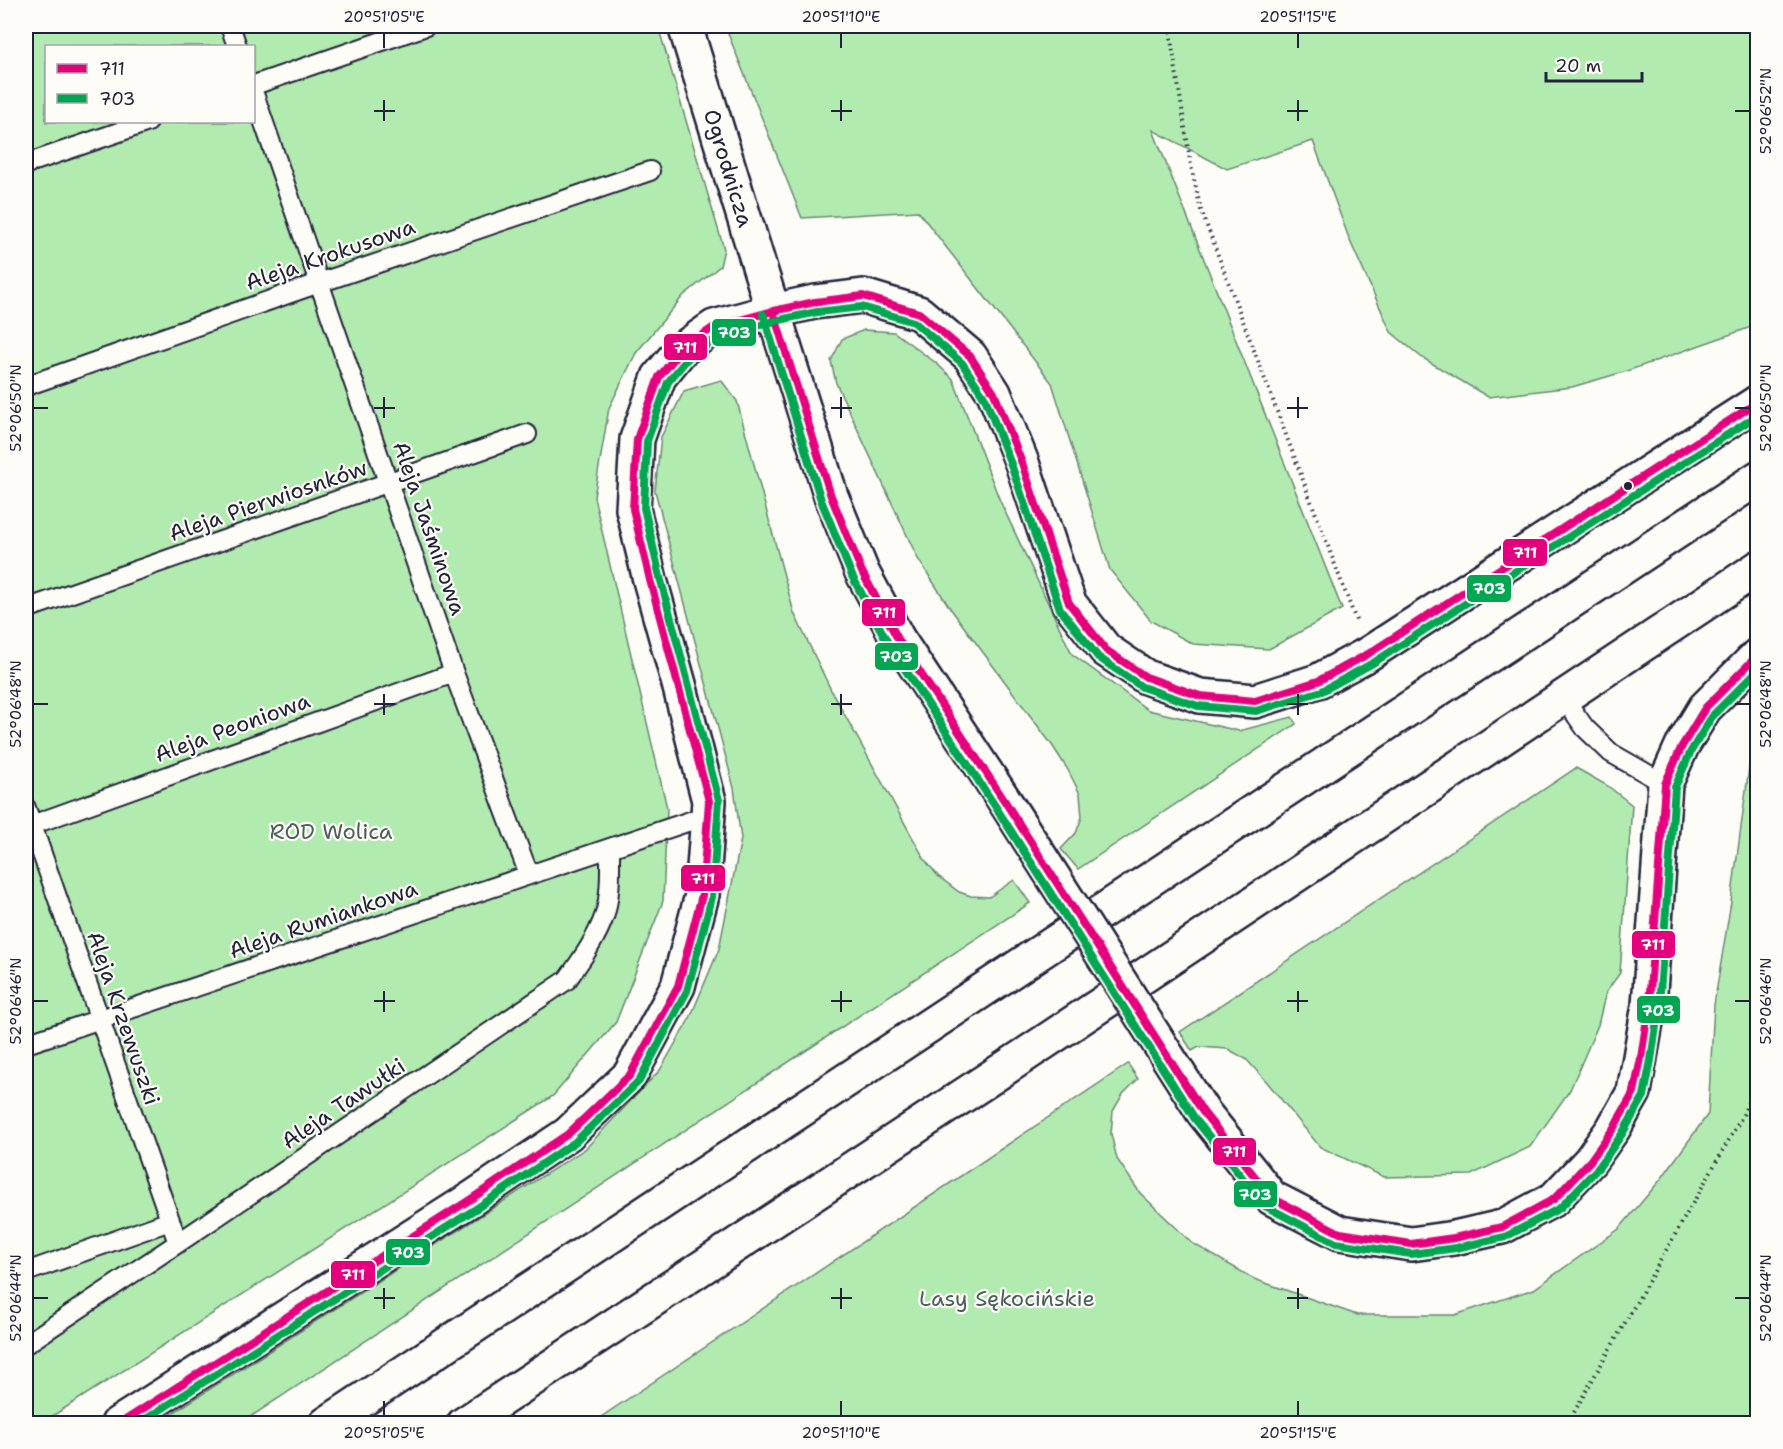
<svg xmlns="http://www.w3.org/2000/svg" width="1783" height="1449" viewBox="0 0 1783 1449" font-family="'Shantell Sans',sans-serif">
<rect width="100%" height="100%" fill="#fdfcf7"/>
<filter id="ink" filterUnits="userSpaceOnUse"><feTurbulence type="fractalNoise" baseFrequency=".0167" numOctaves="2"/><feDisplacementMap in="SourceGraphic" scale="12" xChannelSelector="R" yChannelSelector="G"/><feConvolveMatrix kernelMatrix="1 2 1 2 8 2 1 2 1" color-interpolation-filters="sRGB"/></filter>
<g filter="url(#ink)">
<path fill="#b2ebb0" stroke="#6a8676" stroke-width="1.5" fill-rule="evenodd" d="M26,26h632l66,223 -4,17 -37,30 -47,57 -27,55 -15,89 73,311 -4,93 -47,121 -63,74 -513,328 -14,-1zM46,46h208v76h-208z
M725,26h1032v299l-130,46 -55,16 -84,10 -67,-40 -30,-25 -41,-91 -37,-100 -86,28 -74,-39 189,479 -73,40 -76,-5 -42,-23 -41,-51 -58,-187 -134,-172 -116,7z
M864,330l30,2 42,31 17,16 47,122 72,153 76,56 91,21 53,-14 4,7 -218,145 -17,-20 15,-16 6,-16 -2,-23 -12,-24 -16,-25 -102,-137 -32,-49 -82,-176 -5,-22 11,-22z
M721,380l16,21 57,212 37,77 94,170 13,16 21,16 12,4 18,1 25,-17 16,23 -789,520h-84l428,-274 75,-79 30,-52 29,-69 22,-110 -7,-51 -79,-297 6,-54 23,-46z
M1757,754v669h-1165l536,-359 10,15 -15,15 -10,17 -2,23 6,25 23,34 52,50 62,36 103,36h98l79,-26 85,-60 42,-50 47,-65 6,-109 17,-103 19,-142z
M1576,768l32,18 24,19 -12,168 -14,19 -8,33 -28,65 -40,57 -59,28 -87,2 -64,-30 -53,-65 -21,-23 -18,-10 -29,-2 -7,4 -12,-19z"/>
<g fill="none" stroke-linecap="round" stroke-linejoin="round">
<g stroke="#22223b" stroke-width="22">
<path id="lane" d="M230,26l7,20
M254,85l172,-59
M254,94l200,579 75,202
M26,164l122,-42
M26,386l293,-103 331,-112
M26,609l501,-175
M1563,697l22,31 26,25 54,31
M26,808l152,435
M26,827l428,-154
M26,1044l682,-229
M26,1272l144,-51
M26,1344l152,-101 389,-263c15,-21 30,-42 38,-66 6,-21 5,-45 5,-66"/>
</g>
<g stroke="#22223b" stroke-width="38">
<path id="street" d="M685,26l88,285"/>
</g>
<g stroke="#22223b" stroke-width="38">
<path id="secondary" d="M773,311l58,185 31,76 36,67 106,161
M1203,1112l69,86 68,35 71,11 43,-6 48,-11 52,-28 36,-38 23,-32 21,-37 15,-87 16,-221 17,-38 23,-38 53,-53
M118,1424l353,-225 97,-65 62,-59 48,-89 24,-91 7,-94 -30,-117 -29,-104 -17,-71 4,-70 22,-62 22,-27 33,-23 59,-16 42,-9 48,-6 56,17 51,43 24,37 28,70 47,140 37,47 40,27 54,19 55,5 63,-20 50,-27 390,-252"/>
</g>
<g stroke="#22223b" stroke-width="38">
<path id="highway" d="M326,1424l1432,-946
M464,1424l561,-369 733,-487"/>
</g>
<path stroke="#22223b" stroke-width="4" stroke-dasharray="1.5 4.5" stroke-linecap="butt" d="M1169,26l22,140 10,44 156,413
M1573,1424v-10l170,-299 15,-36"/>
<use href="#lane" stroke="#fdfcf7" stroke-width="18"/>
<use href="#street" stroke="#fdfcf7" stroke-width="33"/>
<use href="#secondary" stroke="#fdfcf7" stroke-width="33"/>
<use href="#highway" stroke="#fdfcf7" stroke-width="33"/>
<g stroke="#22223b" stroke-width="38" stroke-linecap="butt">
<path id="secondary-bridge" d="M1004,800l199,312"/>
</g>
<use href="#secondary-bridge" stroke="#fdfcf7" stroke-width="33"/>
<g stroke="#fdfcf7" stroke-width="12">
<path id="bus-1" d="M773,311l58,185 31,76 36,67 106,161 199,312 69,86 68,35 71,11 43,-6 48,-11 52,-28 36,-38 23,-32 21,-37 7,-34 8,-53 16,-221 17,-38 23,-38 53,-53
M119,1424l352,-225 97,-65 62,-59 48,-89 24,-91 7,-94 -59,-221 -17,-71 4,-70 22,-62 22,-27 33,-23 59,-16 42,-9 48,-6 56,17 51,43 24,37 28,70 47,140 37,47 40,27 54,19 55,5 63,-20 50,-27 390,-252"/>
</g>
<g stroke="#fdfcf7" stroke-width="12">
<path id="bus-2" d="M763,314l58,186 31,76 37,69 106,161 200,313 70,87 71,37 75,11 45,-6 49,-11 55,-29 39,-41 23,-33 22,-38 7,-36 8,-54 16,-219 16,-36 22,-36 45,-45
M138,1424l339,-216 98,-66 64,-61 48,-90 25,-94 7,-97 -59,-223 -16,-69 3,-67 21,-59 20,-24 31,-21 56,-16 42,-9 45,-5 52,15 48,41 23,35 27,69 48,142 38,48 44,30 56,19 58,5 66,-20 51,-28 385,-248"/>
</g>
<use href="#bus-1" stroke="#e5007d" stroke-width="8"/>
<use href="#bus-2" stroke="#00a651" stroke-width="8"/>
</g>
</g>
<path fill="none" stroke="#22223b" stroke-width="2" d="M384,33v15M841,33v15M1298,33v15M384,100v21M841,100v21M1298,100v21M374,111h21M831,111h21M1287,111h21M1735,111h15M384,397v21M841,397v21M1298,397v21M33,408h15M374,408h21M831,408h21M1287,408h21M1735,408h15M384,694v21M841,694v21M1298,694v21M33,704h15M374,704h21M831,704h21M1287,704h21M1735,704h15M384,991v21M841,991v21M1298,991v21M33,1001h15M374,1001h21M831,1001h21M1287,1001h21M1735,1001h15M384,1288v21M841,1288v21M1298,1288v21M33,1298h15M374,1298h21M831,1298h21M1287,1298h21M1735,1298h15M384,1401v15M841,1401v15M1298,1401v15"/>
<circle fill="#22223b" stroke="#fdfcf7" stroke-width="2" cx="1628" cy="486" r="5"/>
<g text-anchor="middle" stroke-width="4.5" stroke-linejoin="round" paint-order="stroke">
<g font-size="22" fill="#22223b" stroke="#fdfcf7">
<text transform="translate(729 168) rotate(73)" y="8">Ogrodnicza</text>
<text transform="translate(330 254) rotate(-19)" y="8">Aleja Krokusowa</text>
<text transform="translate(268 500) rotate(-19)" y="8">Aleja Pierwiosnków</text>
<text transform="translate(430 528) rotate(71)" y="8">Aleja Jaśminowa</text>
<text transform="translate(232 727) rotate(-20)" y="8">Aleja Peoniowa</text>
<text transform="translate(323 919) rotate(-19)" y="8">Aleja Rumiankowa</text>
<text transform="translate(124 1018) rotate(71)" y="8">Aleja Krzewuszki</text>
<text transform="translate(343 1103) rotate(-34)" y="8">Aleja Tawułki</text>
</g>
<g font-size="22" fill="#4d5e5e" stroke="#fdfcf7">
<text x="331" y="839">ROD Wolica</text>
<text x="1007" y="1306">Lasy Sękocińskie</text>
</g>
</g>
<g stroke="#fdfcf7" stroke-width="2">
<rect x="711" y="318" width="46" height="29" rx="6" fill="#00a651"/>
<rect x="663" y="333" width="45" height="28" rx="6" fill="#e5007d"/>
<rect x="1502" y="538" width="46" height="29" rx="6" fill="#e5007d"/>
<rect x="1466" y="574" width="46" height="29" rx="6" fill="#00a651"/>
<rect x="861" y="598" width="45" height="29" rx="6" fill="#e5007d"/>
<rect x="874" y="642" width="45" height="29" rx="6" fill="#00a651"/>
<rect x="680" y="864" width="46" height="28" rx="6" fill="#e5007d"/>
<rect x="1631" y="930" width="45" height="29" rx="6" fill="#e5007d"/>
<rect x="1636" y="995" width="45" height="29" rx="6" fill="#00a651"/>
<rect x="1212" y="1137" width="45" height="29" rx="6" fill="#e5007d"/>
<rect x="1233" y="1180" width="45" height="28" rx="6" fill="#00a651"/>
<rect x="385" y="1238" width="46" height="28" rx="6" fill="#00a651"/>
<rect x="330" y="1260" width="46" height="29" rx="6" fill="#e5007d"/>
</g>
<g font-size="16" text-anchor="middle" font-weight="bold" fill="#fff">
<text x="734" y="338">703</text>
<text x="685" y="353">711</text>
<text x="1525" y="558">711</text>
<text x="1489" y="594">703</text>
<text x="884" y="618">711</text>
<text x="896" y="662">703</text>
<text x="703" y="884">711</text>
<text x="1653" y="950">711</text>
<text x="1658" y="1016">703</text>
<text x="1234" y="1157">711</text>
<text x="1255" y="1200">703</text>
<text x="408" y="1258">703</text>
<text x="353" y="1280">711</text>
</g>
<rect width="1783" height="1449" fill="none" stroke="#fdfcf7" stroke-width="66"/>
<rect x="45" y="45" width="210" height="78" fill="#fdfcf7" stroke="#a5a5ac" stroke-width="1.5"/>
<rect x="57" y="64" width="30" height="9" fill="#e5007d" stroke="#a5a5ac" stroke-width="1.5"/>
<text x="99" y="75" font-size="18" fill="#22223b">711</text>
<rect x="57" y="94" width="30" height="9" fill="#00a651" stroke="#a5a5ac" stroke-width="1.5"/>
<text x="99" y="105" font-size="18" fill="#22223b">703</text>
<path d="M1546 72v9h96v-9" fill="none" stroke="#22223b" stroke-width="3"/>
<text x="1555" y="72" font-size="18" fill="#22223b" stroke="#fdfcf7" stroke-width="4.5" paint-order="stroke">20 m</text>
<rect x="33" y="33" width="1717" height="1383" fill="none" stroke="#22223b" stroke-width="2"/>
<g font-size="15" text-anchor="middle" fill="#22223b">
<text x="384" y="22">20°51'05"E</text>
<text x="841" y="22">20°51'10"E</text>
<text x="1298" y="22">20°51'15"E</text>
<text transform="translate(1766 111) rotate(-90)" y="5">52°06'52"N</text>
<text transform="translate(16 408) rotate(-90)" y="5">52°06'50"N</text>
<text transform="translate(1766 408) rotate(-90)" y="5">52°06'50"N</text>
<text transform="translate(16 704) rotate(-90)" y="5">52°06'48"N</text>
<text transform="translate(1766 704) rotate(-90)" y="5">52°06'48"N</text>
<text transform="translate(16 1001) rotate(-90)" y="5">52°06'46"N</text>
<text transform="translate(1766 1001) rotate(-90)" y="5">52°06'46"N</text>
<text transform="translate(16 1298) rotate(-90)" y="5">52°06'44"N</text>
<text transform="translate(1766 1298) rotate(-90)" y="5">52°06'44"N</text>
<text x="384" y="1438">20°51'05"E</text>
<text x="841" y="1438">20°51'10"E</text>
<text x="1298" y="1438">20°51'15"E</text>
</g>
</svg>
